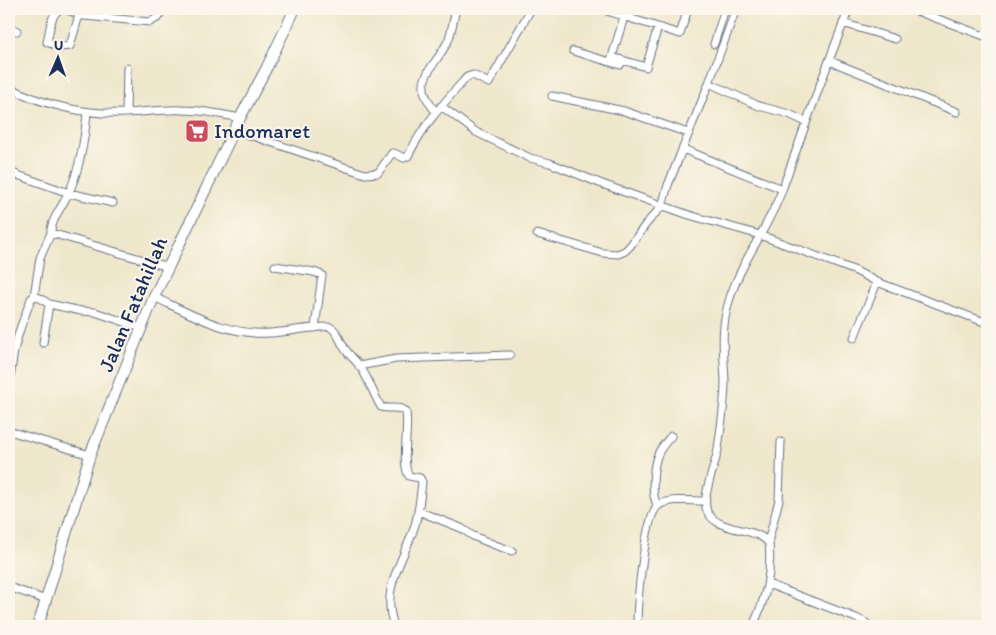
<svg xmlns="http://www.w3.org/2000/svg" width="996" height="635" viewBox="0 0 996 635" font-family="Itim,sans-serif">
<rect width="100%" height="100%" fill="#fbf7ec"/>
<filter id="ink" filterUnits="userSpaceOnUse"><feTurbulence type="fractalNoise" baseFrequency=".02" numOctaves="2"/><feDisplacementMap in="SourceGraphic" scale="10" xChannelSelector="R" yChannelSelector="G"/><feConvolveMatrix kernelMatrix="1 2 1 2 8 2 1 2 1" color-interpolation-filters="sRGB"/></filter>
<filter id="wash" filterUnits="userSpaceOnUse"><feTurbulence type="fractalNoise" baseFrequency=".0096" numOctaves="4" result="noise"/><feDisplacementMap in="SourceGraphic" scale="20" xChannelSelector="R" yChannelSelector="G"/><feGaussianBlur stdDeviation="1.12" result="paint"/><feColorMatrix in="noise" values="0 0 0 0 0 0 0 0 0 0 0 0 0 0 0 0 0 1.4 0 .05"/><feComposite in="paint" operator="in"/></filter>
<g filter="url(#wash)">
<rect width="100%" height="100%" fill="#efe7cb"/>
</g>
<g filter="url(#ink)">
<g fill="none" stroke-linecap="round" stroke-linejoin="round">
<g stroke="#656f84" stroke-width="9">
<path id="street" d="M62,9c-12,3 -12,22 -15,33l13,5 10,-1 9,-31
M64,9l20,7 66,6 9,-5 3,-8
M911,9l76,28
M607,11l73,23 8,-25
M843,23l52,16
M9,27l8,4
M714,44l11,-35
M573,51l47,14 2,-5
M612,57l34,10 12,-40
M611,60l13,-43
M830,61l127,51
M709,83l50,23 30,8 17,8
M9,87c35,19 78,28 117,26 20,-1 38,-4 57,-3 20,0 38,4 57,8
M552,96l72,15 64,22
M441,106l35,26 54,26 20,5 52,21 87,31 71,20 96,36 21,11 110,41
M87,112c-2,26 -8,63 -21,86 -5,10 -16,24 -15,35l117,34
M436,112c-27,-31 -3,-42 11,-69 5,-10 6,-23 9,-34
M126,113l1,-45
M235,130l130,44 13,-1 14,-20h2l10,5 4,-2c16,-32 35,-52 59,-79l6,-2 16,8 42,-74
M683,149l99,40
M9,172l60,21 44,10
M537,234l66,19 15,1 7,-3 5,-5 16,-22 16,-18 6,-21 41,-102 27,-74
M275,266l39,6 8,3 -7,53
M34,296l6,-38 11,-25
M154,297c37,17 74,39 116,36 9,0 56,-8 60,-6 8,4 10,15 15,22 4,6 10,11 15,17 8,12 14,29 21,41 9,3 19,-2 25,5 3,17 -5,52 3,64l11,2 2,4c-2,17 -3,33 -9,49 -12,34 -32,58 -19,95
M854,338c7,-19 16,-37 23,-56
M43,343l6,-39
M359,366l37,-7 114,-4
M9,385l5,-35 6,-21 11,-30 3,-3 6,2 9,6 32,7 14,1 47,16
M9,431l81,24
M658,506c-8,-11 -5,-42 1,-54 3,-6 8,-11 12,-16
M418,511l43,17 12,8 22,9 17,6
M768,542l11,-42 2,-58
M768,584l88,34 10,5 1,3
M9,587l37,13
M637,626c0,-20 7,-111 22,-121 12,-7 32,-4 46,-4
M753,626c13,-29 19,-51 16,-83 -14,-17 -52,-10 -62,-32 -6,-14 9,-47 11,-62 3,-23 7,-46 7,-68 -1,-23 -4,-46 1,-68 9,-45 41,-81 56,-123 22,-61 43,-121 67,-181"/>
</g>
<g stroke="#656f84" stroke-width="12">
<path id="secondary" d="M38,626l52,-171 64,-158 86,-179 27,-51 28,-58"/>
</g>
<use href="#street" stroke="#fff" stroke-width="7"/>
<use href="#secondary" stroke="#fff" stroke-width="10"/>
</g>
</g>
<defs>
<g id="supermarket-square" transform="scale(1.25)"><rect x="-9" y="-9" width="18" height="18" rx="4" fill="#d1495b" stroke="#fbf7ec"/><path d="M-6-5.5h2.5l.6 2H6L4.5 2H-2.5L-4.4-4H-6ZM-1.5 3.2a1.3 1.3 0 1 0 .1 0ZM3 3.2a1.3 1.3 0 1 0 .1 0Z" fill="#fff"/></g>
</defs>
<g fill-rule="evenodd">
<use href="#supermarket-square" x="197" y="131"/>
</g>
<g text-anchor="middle" stroke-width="4" stroke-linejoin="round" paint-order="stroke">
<g font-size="21" fill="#1b2f5e" stroke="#fbf7ec" text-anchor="start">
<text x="214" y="138">Indomaret</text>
</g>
<g font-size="21" fill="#1b2f5e" stroke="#fbf7ec">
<text transform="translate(133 304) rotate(-67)" y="7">Jalan Fatahillah</text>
</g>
</g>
<rect width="996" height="635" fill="none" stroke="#fbf7ec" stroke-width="30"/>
<g transform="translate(58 58) rotate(2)" stroke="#fbf7ec" stroke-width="4" paint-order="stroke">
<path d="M0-4L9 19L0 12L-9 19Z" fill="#1b2f5e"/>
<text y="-8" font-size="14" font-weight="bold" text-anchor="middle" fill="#1b2f5e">U</text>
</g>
</svg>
